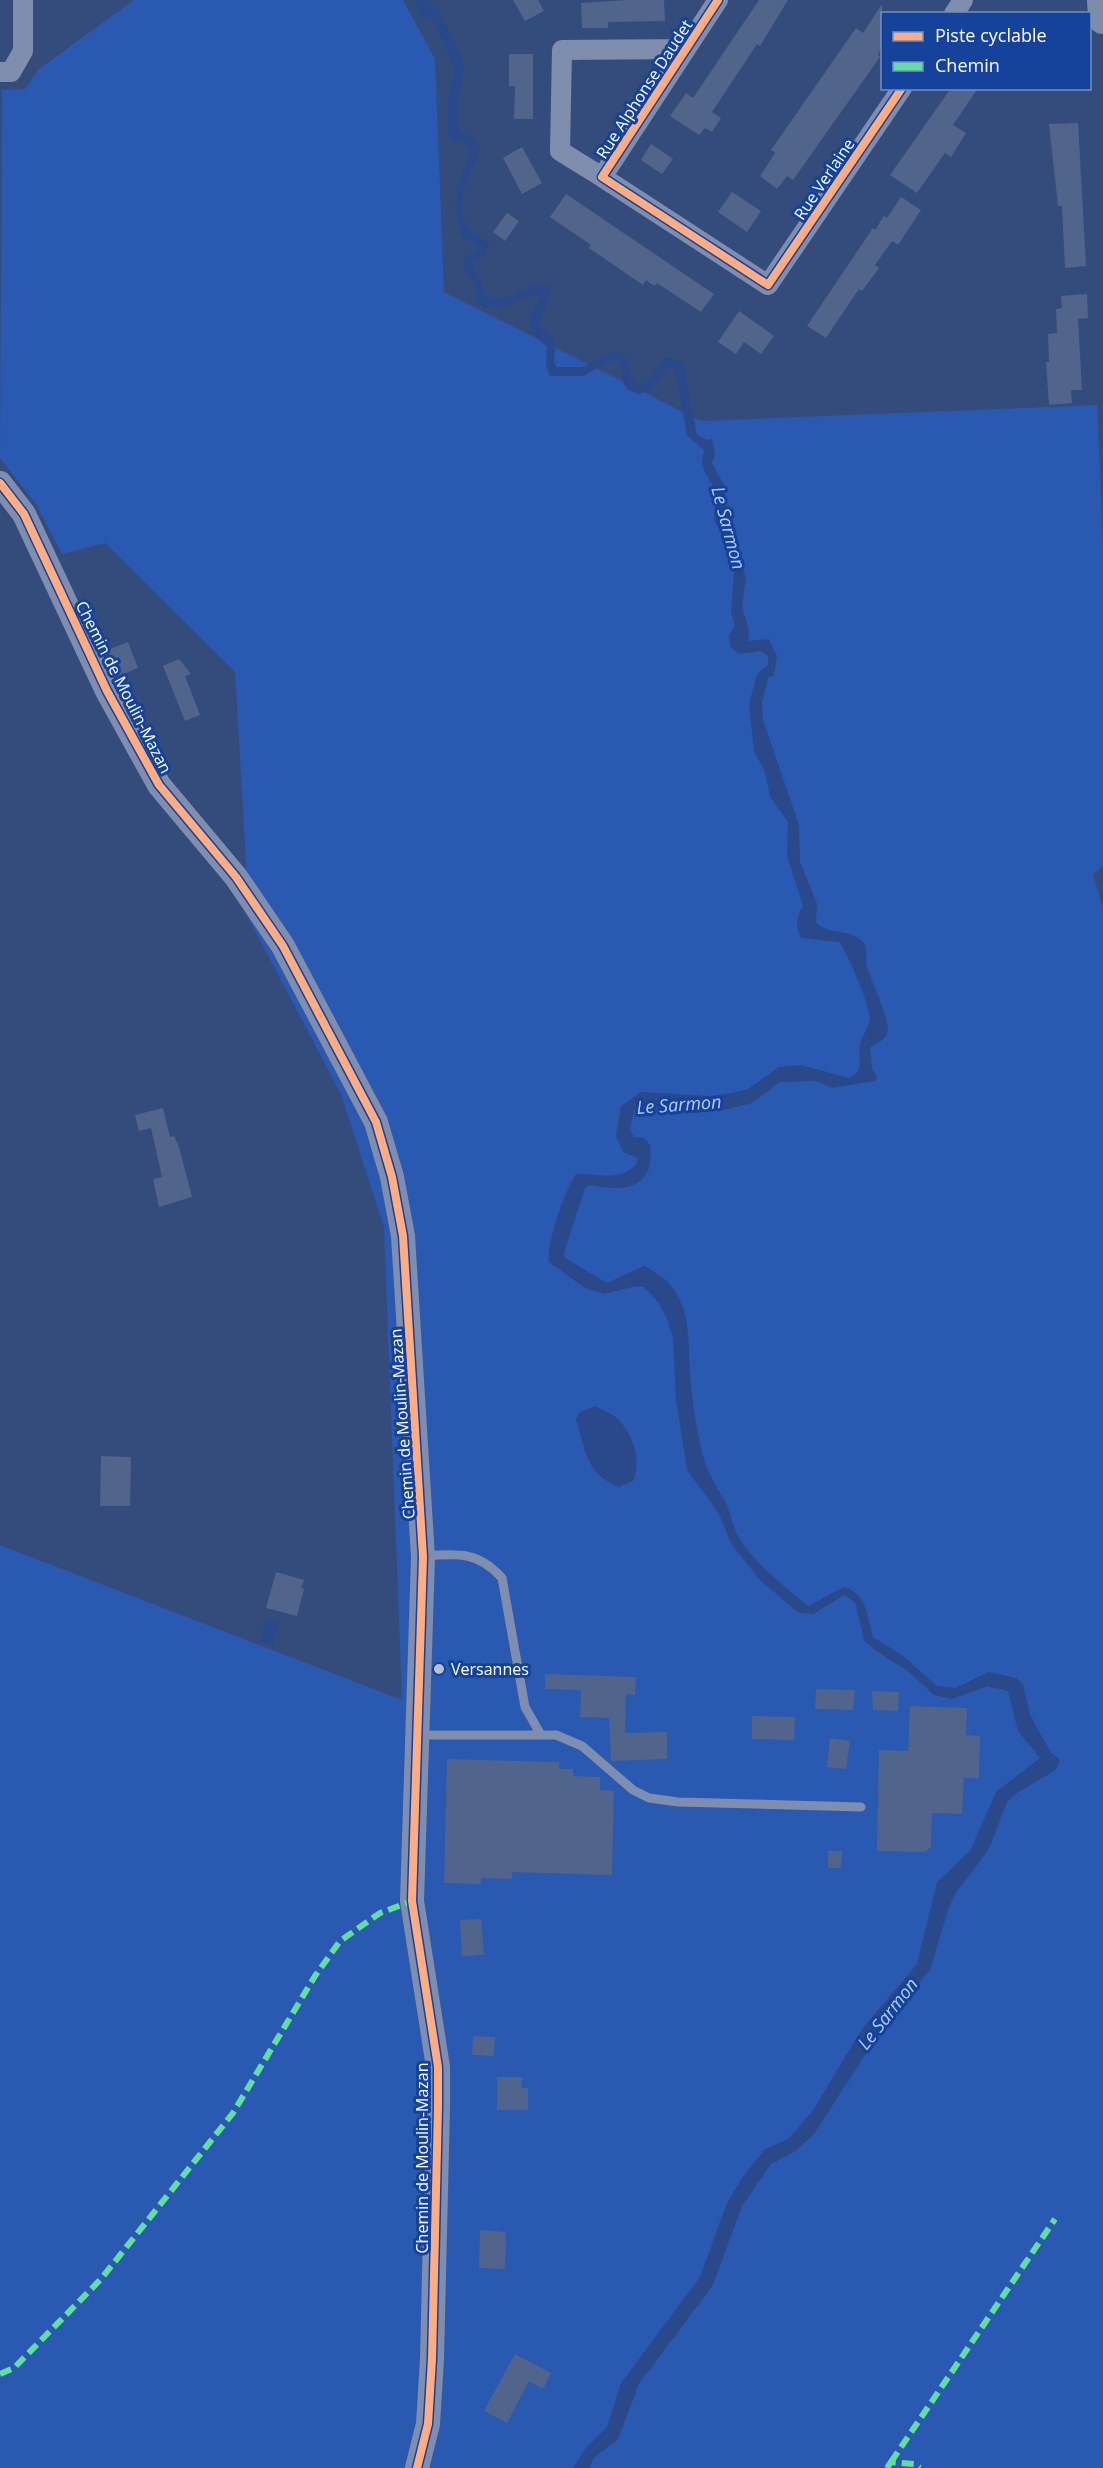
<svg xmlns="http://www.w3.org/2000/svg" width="1103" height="2468" viewBox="0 0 1103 2468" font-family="'Open Sans',sans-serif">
<rect width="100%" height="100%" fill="#344c7c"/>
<path fill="#2a59b1" d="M134,0h269l32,59 9,233 257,129 396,-16 6,139v321l-10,10 10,33v1560h-1103v-923l402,155 -18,-473 -43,-133 -98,-186 3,-47 -11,-189 -130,-129 -43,11 -26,-50 -36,-46 2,-368 23,-1 14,-20z"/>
<path fill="#29498b" d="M413,0h15l12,12 21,45 3,12 -6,29 1,34 17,7 4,7c-6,25 -29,55 -12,81 5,7 13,8 17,16l-3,1 3,11 -14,8 10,18 4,15c28,9 46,-17 64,-10l1,8 -11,30c3,8 14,11 16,19 2,10 -5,16 2,24h26l25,-13 11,-2 9,8 2,18 12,7c12,-5 14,-20 25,-27l16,4 14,73 10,5 5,-1 3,16 -3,8 12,22 2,15 -2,18 9,16 13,44 -4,29 7,23 -1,11 21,-2 8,17 -3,19 -6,3 -6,26 1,16 36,105 1,37 17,42 -1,18c11,14 34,6 46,19 8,8 2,17 5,26 4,14 25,55 20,67 -2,7 -13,9 -17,14l2,21 5,7 -2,5 -43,7 -16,-7 -36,1 -28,21 -28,7 -84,-3 -6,3 -4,19 4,8h9l7,8c5,45 -26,47 -60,40l-5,3 -21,65 1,5 42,25 37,-17c47,22 44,61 46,106 1,23 8,68 15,90 4,14 14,28 21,41 5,11 7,24 13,35 15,24 46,49 69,68l36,-19c23,6 23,30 29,50l30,19 34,30 18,2 34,-16 27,6 7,6 7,31 21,38 9,6 -4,11 -41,24 -8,8 -18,47 -34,45 -7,16 -18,60 -49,60 -67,104 -20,18 -23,12 -29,42 -29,79 -74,99 -21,55 -24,19 -5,10h-16l13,-20 21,-21 14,-44 79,-106 27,-74 15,-25 23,-29 23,-10 24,-27 50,-83 55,-65 20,-82 33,-31 26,-59 44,-34 -22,-27 -10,-40 -21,-5 -35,13 -18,-4 -26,-24 -32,-20 -12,-11 -9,-38 -11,-7 -31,19 -14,-1 -38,-32 -29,-36 -14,-33 -31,-42 -11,-71 -3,-61 -7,-22 -11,-18 -11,-11 -8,-1 -31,8 -20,-6 -36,-26c-3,-17 16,-73 27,-88 21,-1 46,9 61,-11v-5l-14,-6 -7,-16 5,-30 20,-14 69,4 23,-3 15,-4 31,-22 22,-2 48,13c17,-7 8,-19 11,-32 1,-9 8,-18 10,-27 1,-9 -23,-69 -31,-77l-38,-4c-6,-12 -5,-20 2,-32l-16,-50 1,-34 -18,-25 -5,-25 -11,-21 -5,-47 8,-30 11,-9v-9l-7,-5 -22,3 -9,-8 -1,-11 6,-9 -4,-13 3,-41 -10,-34 -10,-18 3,-27 -13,-23 -2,-7 2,-13 -17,-15 -12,-65 -2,-3 -7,1 -16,23 -11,3 -11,-4 -4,-6 -5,-24 -12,2 -23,14h-34l-4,-11 1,-18 -14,-13 -4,-13 12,-26c-13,-3 -42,23 -65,9v-16l-13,-21 2,-10 13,-6 -1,-7 -14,-6 -8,-28 1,-19 16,-43 -24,-11v-37l7,-31 -22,-50 -11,-1z
M595,1406c7,4 16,7 22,12 16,15 25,43 16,63l-14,6c-33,-13 -34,-37 -43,-68l4,-7z
M266,1619l12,3 -5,23 -13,-3z"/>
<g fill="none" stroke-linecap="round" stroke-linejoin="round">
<path stroke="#29498b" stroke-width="5" d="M479,240l8,5 -6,9"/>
</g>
<path fill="#51648b" d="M513,0h25l6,11 -19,10z
M627,0h37l1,21 -57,1v6h-26l-1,-25z
M759,0h29l-28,46 -3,-2 -45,68 9,6 -9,14 -7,-4 -6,7 -29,-19 16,-23 7,5z
M882,4v43l-4,8 2,2 -87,123 -6,-4 -10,13 -17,-13 15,-23 -4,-3 85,-122 7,5z
M509,54h24v65h-19l1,-33h-6z
M951,88h27l-25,37 13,8 -15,24 -6,-4 -28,40 -27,-18z
M1078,123l8,143 -21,2 -3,-62h-4l-9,-82z
M651,144l22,15 -11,15 -21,-14z
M522,147l20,36 -20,11 -19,-36z
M732,192l29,19 -14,21 -29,-20z
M566,194l148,100 -13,18 -44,-29 -3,3 -8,-6 -3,5 -54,-37 2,-3 -41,-28z
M901,197l20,13 -23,35 -6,-4 -17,24 4,3 -17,23 -3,-2 -33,49 -19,-12 66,-98 2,2 9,-14 3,2z
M507,213l12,8 -14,20 -12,-9z
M1087,294l1,24 -10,1 4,71h-11l1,13 -23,2 -3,-43h3l-1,-28 9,-1 -1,-24 6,-1 -1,-12z
M739,311l35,25 -13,18 -17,-12 -8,12 -18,-12z
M128,642l10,26 -22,9 -12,-26z
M179,659l12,15 -6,2 15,39 -15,6 -22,-55z
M163,1108l7,29 4,-1 5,11 13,50 -33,10 -6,-28 9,-2 -11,-49 -12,3 -4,-16z
M101,1456l30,1 -1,49h-30z
M276,1572l28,8 -3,8 3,1 -7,27 -31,-8z
M545,1674l91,3 -1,18 -9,-1 -1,39 42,-1v27l-56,2 -2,-43 -29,-1 1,-27 -36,-1z
M816,1689l39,1 -2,20 -38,-1z
M872,1691l27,1 -1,19 -25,-1z
M910,1706l57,2 -1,27 14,1 -1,42h-15l-2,36 -30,-1 -1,34 -6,5 -48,-1 2,-101 29,1z
M752,1716l43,1 -1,23 -42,-1z
M830,1738l20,3 -4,28 -19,-2z
M447,1759l112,3v7h14v7l27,1v13l14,1 -2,84 -100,-3v7l-31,-1v6l-37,-1z
M828,1851h14l-1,17h-13z
M481,1919l3,36 -22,1 -2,-36z
M473,2036l22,1 -1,19 -22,-1z
M497,2077h25v11h6v22h-31z
M480,2230l26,2 -1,37 -26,-1z
M515,2354l36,19 -8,16 -14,-8 -22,42 -23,-12z"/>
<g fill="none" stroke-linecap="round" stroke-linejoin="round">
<path stroke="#7f8dae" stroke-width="9" d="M425,1556c33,-3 54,-4 77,22l23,129 16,28
M419,1735h137l26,11 51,44 16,8 29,4 183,5"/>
<path stroke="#7f8dae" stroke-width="20" d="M718,0l-116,177 166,108 134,-197
M954,14l9,-14
M0,72h11l12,-21v-51
M602,177l-42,-26 2,-101 124,-1"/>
<path stroke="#7f8dae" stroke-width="24" d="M0,483l24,31 83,177 52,94 77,92 47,69 93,176 16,55 11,59 20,321 -11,344 26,166v40l-6,252 -4,65 -11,44"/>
<path stroke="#7c8dac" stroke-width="30" d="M1102,0l1,19"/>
<path stroke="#60e19b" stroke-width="6" stroke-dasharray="12 6" stroke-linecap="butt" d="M0,2374l14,-6 87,-89 132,-166 82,-137 25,-35 40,-28 32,-12
M891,2462l164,-243
M887,2468l4,-6 23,2 6,4"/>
<g stroke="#15429b" stroke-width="11">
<path id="cycleway" d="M718,0l-116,177 166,108 134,-197
M0,483l24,31 83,177 52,94 77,92 47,69 93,176 16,55 11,59 20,321 -11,344 26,166v40l-6,252 -4,65 -11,44"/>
</g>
<use href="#cycleway" stroke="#ffac80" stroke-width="8"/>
</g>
<circle fill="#b8c0d1" stroke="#15429b" stroke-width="2" cx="439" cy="1669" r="6"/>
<g text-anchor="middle" stroke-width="6" stroke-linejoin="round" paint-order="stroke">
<g font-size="16" fill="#fff" stroke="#15429b">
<text transform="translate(644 89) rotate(-57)" y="6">Rue Alphonse Daudet</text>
<text transform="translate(824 179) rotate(-56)" y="6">Rue Verlaine</text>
<text transform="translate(124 687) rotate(63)" y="6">Chemin de Moulin-Mazan</text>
<text transform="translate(402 1424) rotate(-94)" y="6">Chemin de Moulin-Mazan</text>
<text transform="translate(422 2158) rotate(-90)" y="6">Chemin de Moulin-Mazan</text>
</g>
<g font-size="16" fill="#fff" stroke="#15429b" text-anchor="start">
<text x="451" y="1675">Versannes</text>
</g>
<g font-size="18" font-style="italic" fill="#b6cef9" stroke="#15429b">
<text transform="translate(728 528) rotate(75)" y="6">Le Sarmon</text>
<text transform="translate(679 1105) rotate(-4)" y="6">Le Sarmon</text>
<text transform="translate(888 2014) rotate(-52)" y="6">Le Sarmon</text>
</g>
</g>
<rect x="881" y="12" width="210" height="78" fill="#15429b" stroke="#738ec3" stroke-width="1.5"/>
<rect x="893" y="32" width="30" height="9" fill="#ffac80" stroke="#738ec3" stroke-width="1.5"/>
<text x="935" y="42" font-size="18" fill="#ffffff">Piste cyclable</text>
<rect x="893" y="62" width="30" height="9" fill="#60e19b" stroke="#738ec3" stroke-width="1.5"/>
<text x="935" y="72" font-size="18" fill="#ffffff">Chemin</text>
</svg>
